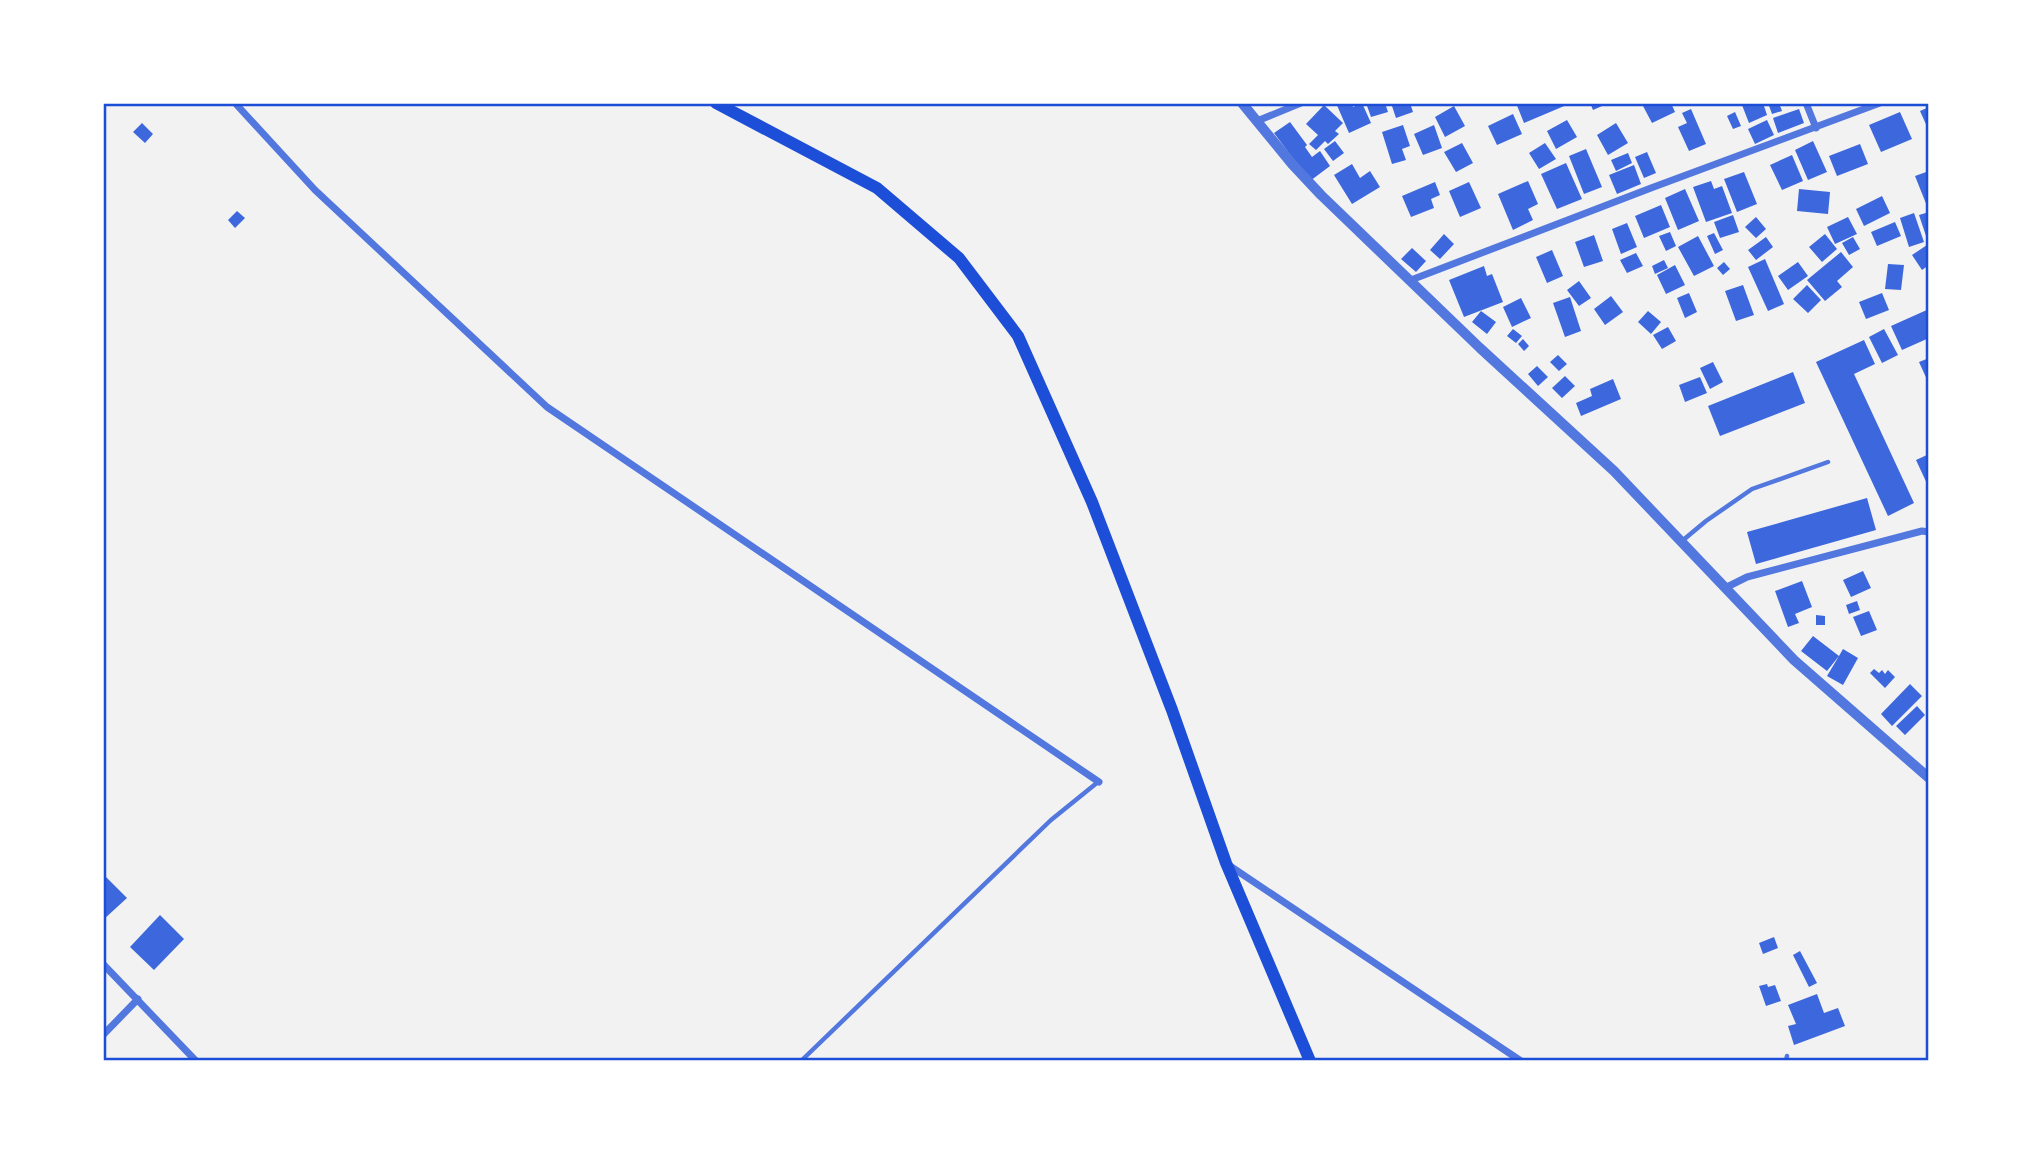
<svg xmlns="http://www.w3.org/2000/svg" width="2032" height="1164" viewBox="0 0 2032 1164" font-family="Montserrat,sans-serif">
<rect width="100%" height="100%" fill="#f2f2f2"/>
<path fill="#3d67dc" d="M1336,103h16l1,4 9,-4 9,20 -22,10z
M1366,103h19l3,9 -17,5z
M1391,103h19l3,9 -17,6z
M1516,103h53v1l-45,19z
M1590,103h19l-16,7z
M1648,103h23l4,9 -23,11 -9,-17z
M1746,103h17l4,12 -18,8 -7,-18z
M1768,103h11l3,8 -10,3z
M1324,105l19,18 -8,8 4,3 -11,10 -3,-3 -9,9 -7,-6 9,-9 -12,-11z
M1454,106l11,20 -20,11 -10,-20z
M1929,107v24l-9,-20z
M1691,109l15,35 -17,7 -11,-24 9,-4 -5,-10z
M1799,109l5,14 -26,10 -5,-15z
M1735,112l6,14 -8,3 -6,-13z
M1900,112l12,27 -31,13 -12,-27z
M1513,114l9,20 -25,11 -9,-19z
M1567,120l10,17 -21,12 -9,-18z
M1767,120l7,15 -19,9 -7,-15z
M1290,122l17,23 -2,2 7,10 8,-6 10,15 -20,15 -36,-48z
M142,123l11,11 -8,9 -12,-11z
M1616,123l12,20 -20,12 -11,-20z
M1403,125l7,21 -8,3 4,11 -14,4 -10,-32z
M1434,125l8,23 -19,7 -9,-21z
M1335,141l9,12 -11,8 -9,-12z
M1813,141l14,31 -19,8 -13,-30z
M1462,143l11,20 -17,9 -12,-20z
M1545,143l11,16 -17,10 -10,-16z
M1860,144l8,20 -31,12 -8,-20z
M1586,149l16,38 -18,7 -15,-38z
M1647,152l9,21 -12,5 -9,-21z
M1628,153l4,10 -16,8 -5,-11z
M1792,155l11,26 -21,9 -12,-25z
M1566,163l16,36 -25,10 -16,-35z
M1352,164l8,14 10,-7 10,16 -28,17 -18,-29z
M1634,165l7,19 -24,10 -8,-19z
M1929,171v40l-14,-35z
M1744,172l13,32 -20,8 -13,-33z
M1528,181l10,23 -10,5 5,11 -20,10 -15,-36z
M1711,181l3,8 8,-3 10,27 -26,9 -13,-35z
M1435,182l5,13 -9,4 3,9 -23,9 -9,-21z
M1469,182l12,26 -21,9 -11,-26z
M1685,189l14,32 -21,9 -13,-32z
M1799,189l31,3 -2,22 -31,-3z
M1882,196l8,17 -26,13 -8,-17z
M1661,205l9,22 -26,11 -9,-22z
M237,211l8,7 -10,10 -7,-8z
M1929,212v30h-1l-9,-27z
M1914,213l10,29 -15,5 -9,-29z
M1733,215l6,17 -19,6 -6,-16z
M1756,217l10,12 -10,9 -11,-11z
M1848,217l9,17 -22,10 -8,-17z
M1895,222l6,14 -24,10 -6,-14z
M1627,223l10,24 -16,7 -9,-25z
M1670,232l6,14 -10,5 -7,-15z
M1714,233l9,17 -8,4 -8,-18z
M1444,234l10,10 -14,15 -10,-9z
M1825,234l12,15 -15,13 -13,-15z
M1594,235l9,26 -19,6 -9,-25z
M1698,236l16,30 -20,10 -16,-29z
M1766,237l7,10 -17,13 -8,-10z
M1853,237l7,12 -11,6 -7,-12z
M1927,245l2,20 -7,5 -10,-15z
M1412,248l14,13 -10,11 -15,-13z
M1552,250l11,26 -16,7 -11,-26z
M1841,252l12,15 -16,14 5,6 -17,14 -18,-21z
M1636,253l7,13 -16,7 -7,-13z
M1765,259l19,45 -16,7 -20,-44z
M1664,260l4,8 -13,6 -3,-8z
M1724,262l6,7 -7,6 -6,-7z
M1798,262l10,14 -20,14 -10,-14z
M1888,264l16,1 -3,25 -16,-1z
M1675,265l10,20 -19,9 -9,-19z
M1484,266l3,10 5,-2 11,28 -39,15 -15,-37z
M1579,281l12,17 -12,8 -12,-16z
M1743,285l11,30 -18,6 -11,-30z
M1807,285l14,15 -13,13 -15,-14z
M1689,293l8,19 -12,6 -8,-20z
M1882,293l7,17 -23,9 -7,-17z
M1611,296l12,16 -18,13 -11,-16z
M1570,297l11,34 -16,6 -12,-34z
M1521,298l10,20 -19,9 -9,-20z
M1929,309v29l-27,12 -11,-24z
M1481,311l15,11 -9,12 -15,-12z
M1648,311l13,11 -10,12 -13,-12z
M1668,327l8,14 -14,8 -9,-14z
M1513,329l9,7 -6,7 -9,-7z
M1884,329l14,26 -16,8 -13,-26z
M1523,339l6,7 -5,5 -6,-7z
M1864,340l11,24 -21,10 60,129 -26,13 -72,-154z
M1558,355l9,9 -8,7 -9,-9z
M1929,358v26l-10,-22z
M1713,362l10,20 -13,7 -10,-21z
M1537,366l11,11 -10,9 -10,-12z
M1793,372l12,31 -85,33 -12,-30z
M1565,376l10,10 -13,12 -10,-10z
M1700,377l7,16 -22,9 -6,-17z
M1613,379l8,20 -40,17 -5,-13 16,-7 -2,-7z
M1929,454v34l-13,-28z
M1867,498l9,32 -120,34 -9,-32z
M1863,571l8,17 -20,9 -8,-17z
M1802,581l10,26 -17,7 4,9 -11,4 -13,-36z
M1857,601l3,9 -11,4 -3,-9z
M1869,611l8,19 -16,6 -8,-19z
M1816,615l9,1v9h-9z
M1813,636l26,20 4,-7 15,9 -15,27 -16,-9 12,-20 -12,15 -26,-20z
M1874,669l5,4 3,-3 3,4 3,-4 7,7 -10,11 -15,-15z
M1910,684l12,12 -30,30 -11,-12z
M1917,706l8,9 -20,20 -9,-9z
M105,876l22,22 -24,22v-42z
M160,915l24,24 -30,31 -24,-23z
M1774,937l4,11 -15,6 -4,-11z
M1800,951l17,32 -8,4 -16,-32z
M1767,984l1,3 7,-2 6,16 -15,5 -7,-20z
M1817,994l7,19 14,-5 7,18 -51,19 -6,-19 8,-2 -8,-19z"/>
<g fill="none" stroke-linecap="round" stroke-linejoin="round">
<path stroke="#5277de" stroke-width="4.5" d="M1682,541l24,-20 46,-32 76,-27
M801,1061l250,-241 47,-38
M1786,1061l1,-5"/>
<path stroke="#5277de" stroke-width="7" d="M235,103l80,87 232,217 552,375
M1806,103l10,25
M1257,121l44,-18
M1411,280l240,-92 229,-85
M1725,588l22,-11 175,-46 7,1
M1227,864l294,197
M103,964l93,97
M103,1035l35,-36"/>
<path stroke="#5277de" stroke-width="10" d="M1242,103l50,61 29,31 159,153 134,123 180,189 135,118"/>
<path stroke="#1d4ed8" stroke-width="12" d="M716,103l161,85 82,70 59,78 74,166 80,208 54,153 84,198"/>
</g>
<rect width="2032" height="1164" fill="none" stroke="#ffffff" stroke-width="210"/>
<rect x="105" y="105" width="1822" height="954" fill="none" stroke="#1d4ed8" stroke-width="2.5"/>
</svg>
